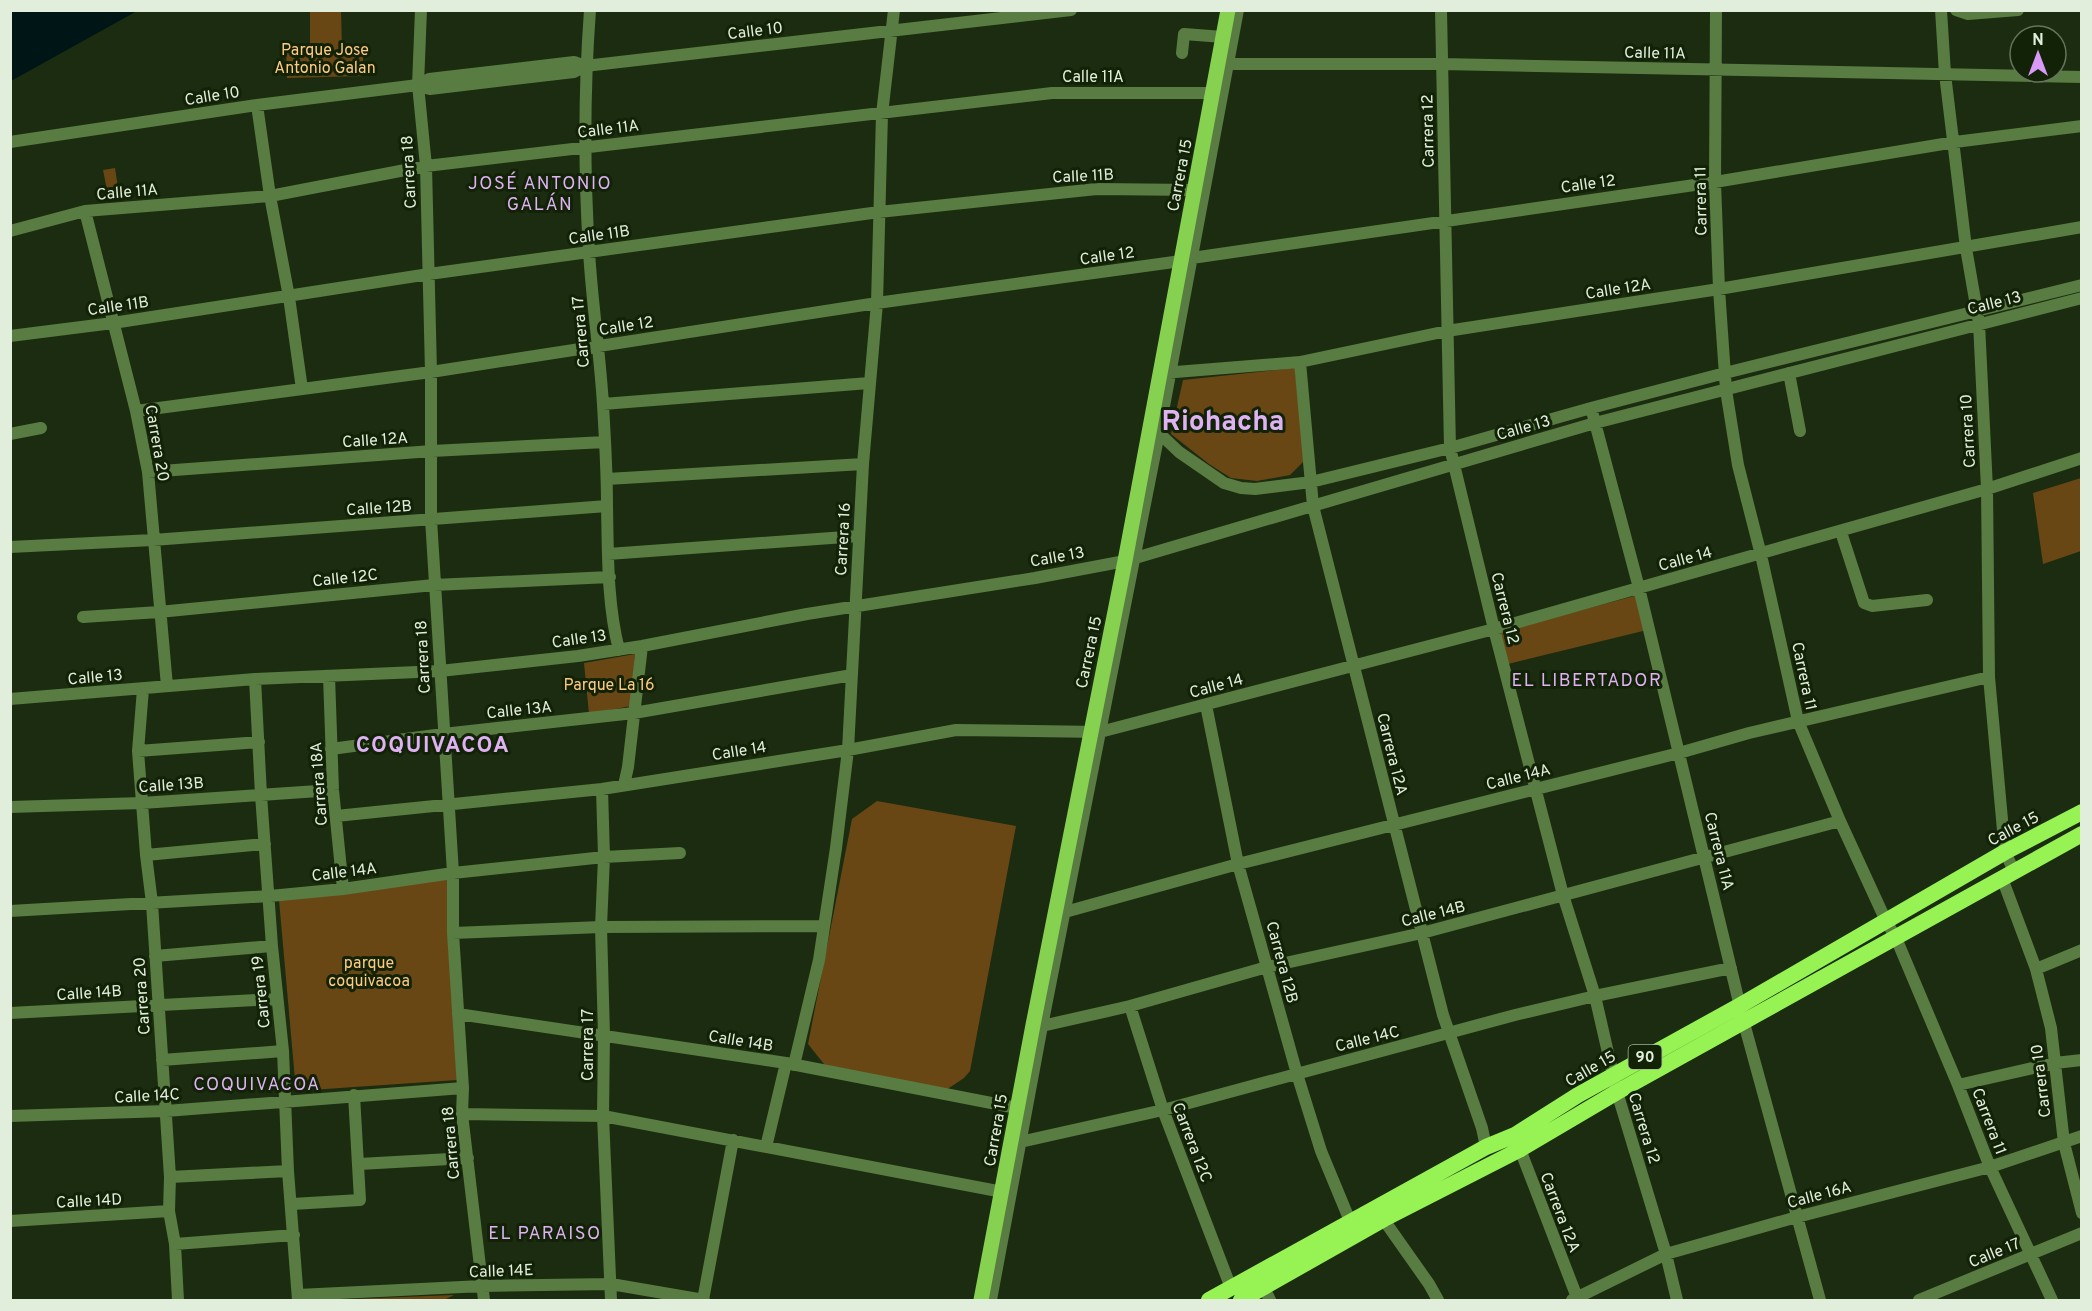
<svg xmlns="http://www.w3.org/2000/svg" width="2092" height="1311" viewBox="0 0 2092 1311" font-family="Overpass,sans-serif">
<rect width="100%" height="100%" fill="#1b2c10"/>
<path fill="#684715" d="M310,11h31l1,37h21v28l-76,2 -1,-30h24z
M115,168l3,20 -11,2 -4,-20z
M1295,368l9,93 -14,14 -33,6 -26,-3 -22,-14 -38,-30 12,-54z
M2081,478v73l-38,13 -10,-71z
M1638,595l6,26 -1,10 -135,33 -9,-32z
M635,654l-4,52 -42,8 -5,-51z
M877,801l139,25 -46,245 -6,7 -18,12 -118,-21 -20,-25 44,-225z
M448,877l9,203 -161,11 -17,-191z
M454,1295l-10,5h-117z"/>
<path fill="#001515" d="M10,11l1,-1 126,1 -126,70z"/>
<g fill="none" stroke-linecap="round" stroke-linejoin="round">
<path stroke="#587c41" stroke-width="12" d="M421,10l-3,75 8,81 5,206v147l22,354v60l10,155 -1,26 22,186
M590,10c-6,81 -6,161 -1,241 3,52 11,103 14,154 2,33 4,67 4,100 1,48 0,98 12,145
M1441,10l9,438 44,181 69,266 32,101 22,96 49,162 11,46
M1716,10l-1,172 4,107 7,101 12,75 23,90 37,166 42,100 46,100 10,17 62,147 32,82 62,133
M1941,10l4,64 21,174 13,75 8,166 2,188 16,175 9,19
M1956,10l12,4 50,-4
M1182,53l2,-19 39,3
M1222,64h220l640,13
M418,85l12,4 144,-17 11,-6 486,-56
M257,105l13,91 19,101 13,92
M10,142l247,-37 161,-20 11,-6 145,-17 11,4
M85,211l51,200 12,61 19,214
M10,231l75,-20 185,-15 156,-30 626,-73h161
M10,336l103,-13 316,-49 450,-62 218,-23 98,1
M1300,362l13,144 130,509 39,113 4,19
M1163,373l137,-11 147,-31 272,-42 363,-62
M1789,373l11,58
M603,404l266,-21
M136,411l295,-39 446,-69 304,-42 11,-3 523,-76 240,-40 127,-16
M1593,415l46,173 105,435 76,277
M1159,433l20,19 45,31 17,5 14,1 56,-7 139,-34 141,-40 134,-35 357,-88
M10,434l31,-6
M148,472l284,-21 173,-9
M607,479l256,-15
M1841,532l23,71 8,3 55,-6
M10,547l143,-7 454,-34
M608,554l251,-18
M83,617l76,-5 275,-27 176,-8
M329,676l4,114 10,99
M255,679l6,116 11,151 11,105 5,120 10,129
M143,689l-5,62 8,104 6,48 18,274 -1,34 6,33 3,56
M10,699l245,-20 185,-8 138,-15 64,-10 165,-32 228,-36 90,-17 470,-138 487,-125
M1206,705l32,159 59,210 24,77 29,70
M331,749l112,-15 191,-21 218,-38
M138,751l121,-9
M624,785l4,-18 14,-121
M602,789l2,68 -3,70 3,108 -1,81 8,184
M10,807l132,-4 191,-13
M336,816l266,-27 246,-39 108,-20 144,2 394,-103 493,-140 95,-31
M146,855l119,-11
M2002,878l34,91 15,59 13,115 18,70
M10,911l260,-15 73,-7 110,-16 151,-16 76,-4
M1060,911l5,1 173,-48 441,-111 70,-20 240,-56
M453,933l148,-6 223,-1
M155,956l117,-10
M2036,969l46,-19
M1130,1006l33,104 68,178
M10,1013l267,-14
M458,1014l328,49 231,45
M1037,1025l5,1 88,-20 137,-39 155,-34 418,-112
M162,1060l121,-9
M794,1065l25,-105 17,-112 12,-98 15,-286 14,-161 5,-189 12,-104
M1958,1085l97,-22 27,-3
M462,1114l141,2 405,77
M10,1116l156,-5 297,-23
M1016,1143l147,-33 352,-95 80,-19 136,-28
M1518,1144l60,156
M766,1147l20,-84
M359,1164l109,-6
M170,1177l118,-6
M292,1204l68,-4 -6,-105
M1379,1213l50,71 9,16
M10,1221l159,-10
M175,1244l119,-9
M1264,1288l6,12
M298,1295l184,-9 129,-2 93,16
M703,1300l30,-160
M991,1300l51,-274 117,-593 79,-423
M1572,1300l94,-46 131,-37 193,-50 92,-31
M1919,1300l163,-67"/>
<path stroke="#86d150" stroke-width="15" d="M981,1300l52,-275 92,-464 103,-551"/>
<path stroke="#97f354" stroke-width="16" d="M1209,1300l277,-153 29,-12 63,-40 161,-89 266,-154 77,-40
M1241,1300l143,-81 135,-69 98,-58 465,-258"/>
</g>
<g text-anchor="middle" stroke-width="6" stroke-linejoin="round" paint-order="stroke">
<rect fill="#122207" stroke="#a4b19c" stroke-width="1.5" x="1628.5" y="1045" width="33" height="24" rx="4.5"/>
<g font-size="15" font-weight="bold" fill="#e2eedc">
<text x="1645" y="1062">90</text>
</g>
<g font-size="16" fill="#e2eedc" stroke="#122207">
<text transform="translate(755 30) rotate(-7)" y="6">Calle 10</text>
<text transform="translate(1655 52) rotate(1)" y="6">Calle 11A</text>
<text x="1093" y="82">Calle 11A</text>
<text transform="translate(212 95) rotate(-9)" y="6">Calle 10</text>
<text transform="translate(608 128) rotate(-7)" y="6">Calle 11A</text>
<text transform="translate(1427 131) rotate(-91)" y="6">Carrera 12</text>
<text transform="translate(408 172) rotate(-93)" y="6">Carrera 18</text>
<text transform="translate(1083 175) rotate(-3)" y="6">Calle 11B</text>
<text transform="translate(1179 175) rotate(-79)" y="6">Carrera 15</text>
<text transform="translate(1588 183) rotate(-8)" y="6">Calle 12</text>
<text transform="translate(127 191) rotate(-5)" y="6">Calle 11A</text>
<text transform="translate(1700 201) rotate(-91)" y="6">Carrera 11</text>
<text transform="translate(599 234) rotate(-8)" y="6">Calle 11B</text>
<text transform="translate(1107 255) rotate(-8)" y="6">Calle 12</text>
<text transform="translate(1618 288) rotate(-9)" y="6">Calle 12A</text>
<text transform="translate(1994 302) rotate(-14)" y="6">Calle 13</text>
<text transform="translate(118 305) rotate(-8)" y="6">Calle 11B</text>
<text transform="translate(626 325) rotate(-9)" y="6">Calle 12</text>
<text transform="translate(580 332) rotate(-95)" y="6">Carrera 17</text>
<text transform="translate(1523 427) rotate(-16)" y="6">Calle 13</text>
<text transform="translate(1967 431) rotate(-93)" y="6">Carrera 10</text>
<text transform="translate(375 439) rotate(-4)" y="6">Calle 12A</text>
<text transform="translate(158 443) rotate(80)" y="6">Carrera 20</text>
<text transform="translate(379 507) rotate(-4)" y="6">Calle 12B</text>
<text transform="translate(842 539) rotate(-87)" y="6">Carrera 16</text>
<text transform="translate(1057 556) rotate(-10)" y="6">Calle 13</text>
<text transform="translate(1685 558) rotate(-15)" y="6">Calle 14</text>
<text transform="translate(345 577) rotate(-6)" y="6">Calle 12C</text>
<text transform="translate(1506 608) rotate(76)" y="6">Carrera 12</text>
<text transform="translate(579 638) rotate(-8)" y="6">Calle 13</text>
<text transform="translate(1088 652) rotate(-78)" y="6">Carrera 15</text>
<text transform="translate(422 657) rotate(-93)" y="6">Carrera 18</text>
<text transform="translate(95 676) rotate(-5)" y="6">Calle 13</text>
<text transform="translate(1805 676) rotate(78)" y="6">Carrera 11</text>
<text transform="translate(1216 685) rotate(-15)" y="6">Calle 14</text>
<text transform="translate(519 709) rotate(-6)" y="6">Calle 13A</text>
<text transform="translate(739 750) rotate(-9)" y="6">Calle 14</text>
<text transform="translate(1393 754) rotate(76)" y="6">Carrera 12A</text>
<text transform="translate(1518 776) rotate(-14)" y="6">Calle 14A</text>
<text transform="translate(171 784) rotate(-4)" y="6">Calle 13B</text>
<text transform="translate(318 784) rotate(-94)" y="6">Carrera 18A</text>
<text transform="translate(2013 828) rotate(-28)" y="6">Calle 15</text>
<text transform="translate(1720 851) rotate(76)" y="6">Carrera 11A</text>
<text transform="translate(344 871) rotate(-7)" y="6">Calle 14A</text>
<text transform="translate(1433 913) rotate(-14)" y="6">Calle 14B</text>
<text transform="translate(1283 962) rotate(75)" y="6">Carrera 12B</text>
<text transform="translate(89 992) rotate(-4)" y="6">Calle 14B</text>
<text transform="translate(260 992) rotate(-96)" y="6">Carrera 19</text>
<text transform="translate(141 996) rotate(-94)" y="6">Carrera 20</text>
<text transform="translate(1367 1038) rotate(-14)" y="6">Calle 14C</text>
<text transform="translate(741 1040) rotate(9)" y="6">Calle 14B</text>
<text transform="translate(587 1045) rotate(-90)" y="6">Carrera 17</text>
<text transform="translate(1590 1068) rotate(-30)" y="6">Calle 15</text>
<text transform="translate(2040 1081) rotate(-97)" y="6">Carrera 10</text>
<text transform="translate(147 1095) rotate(-3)" y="6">Calle 14C</text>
<text transform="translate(1990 1121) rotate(69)" y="6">Carrera 11</text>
<text transform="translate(1645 1128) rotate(73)" y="6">Carrera 12</text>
<text transform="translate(995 1130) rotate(-80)" y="6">Carrera 15</text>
<text transform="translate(1193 1142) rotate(69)" y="6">Carrera 12C</text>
<text transform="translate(450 1143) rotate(-95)" y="6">Carrera 18</text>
<text transform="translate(1819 1194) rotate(-15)" y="6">Calle 16A</text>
<text transform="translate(89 1200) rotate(-3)" y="6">Calle 14D</text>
<text transform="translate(1561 1212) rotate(69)" y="6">Carrera 12A</text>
<text transform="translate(1994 1252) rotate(-22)" y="6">Calle 17</text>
<text transform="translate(501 1270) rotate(-2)" y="6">Calle 14E</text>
</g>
<g font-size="16" fill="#ffca81" stroke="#122207">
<text x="325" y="55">Parque Jose<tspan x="325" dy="18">Antonio Galan</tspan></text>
<text x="609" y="690">Parque La 16</text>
<text x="369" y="968">parque<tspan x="369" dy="18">coquivacoa</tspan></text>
</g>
<g font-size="18" letter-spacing="1.5" fill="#deb2f3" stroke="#122207">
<text x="540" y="189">JOSÉ ANTONIO<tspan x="540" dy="21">GALÁN</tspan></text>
<text x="1587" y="686">EL LIBERTADOR</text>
<text x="257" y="1090">COQUIVACOA</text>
<text x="545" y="1239">EL PARAISO</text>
</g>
<g font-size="22" font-weight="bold" letter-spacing="1.5" fill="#deb2f3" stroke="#122207">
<text x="433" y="752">COQUIVACOA</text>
</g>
<g font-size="28" font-weight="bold" fill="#deb2f3" stroke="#122207">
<text x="1223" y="430">Riohacha</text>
</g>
</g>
<rect width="2092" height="1311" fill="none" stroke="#e2eedc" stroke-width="24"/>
<g transform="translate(2038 54)"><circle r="28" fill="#122207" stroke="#65745c" stroke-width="1.5"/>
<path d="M0-4.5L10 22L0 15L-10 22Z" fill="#d99af7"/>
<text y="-9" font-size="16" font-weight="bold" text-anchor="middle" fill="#e2eedc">N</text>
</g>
</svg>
